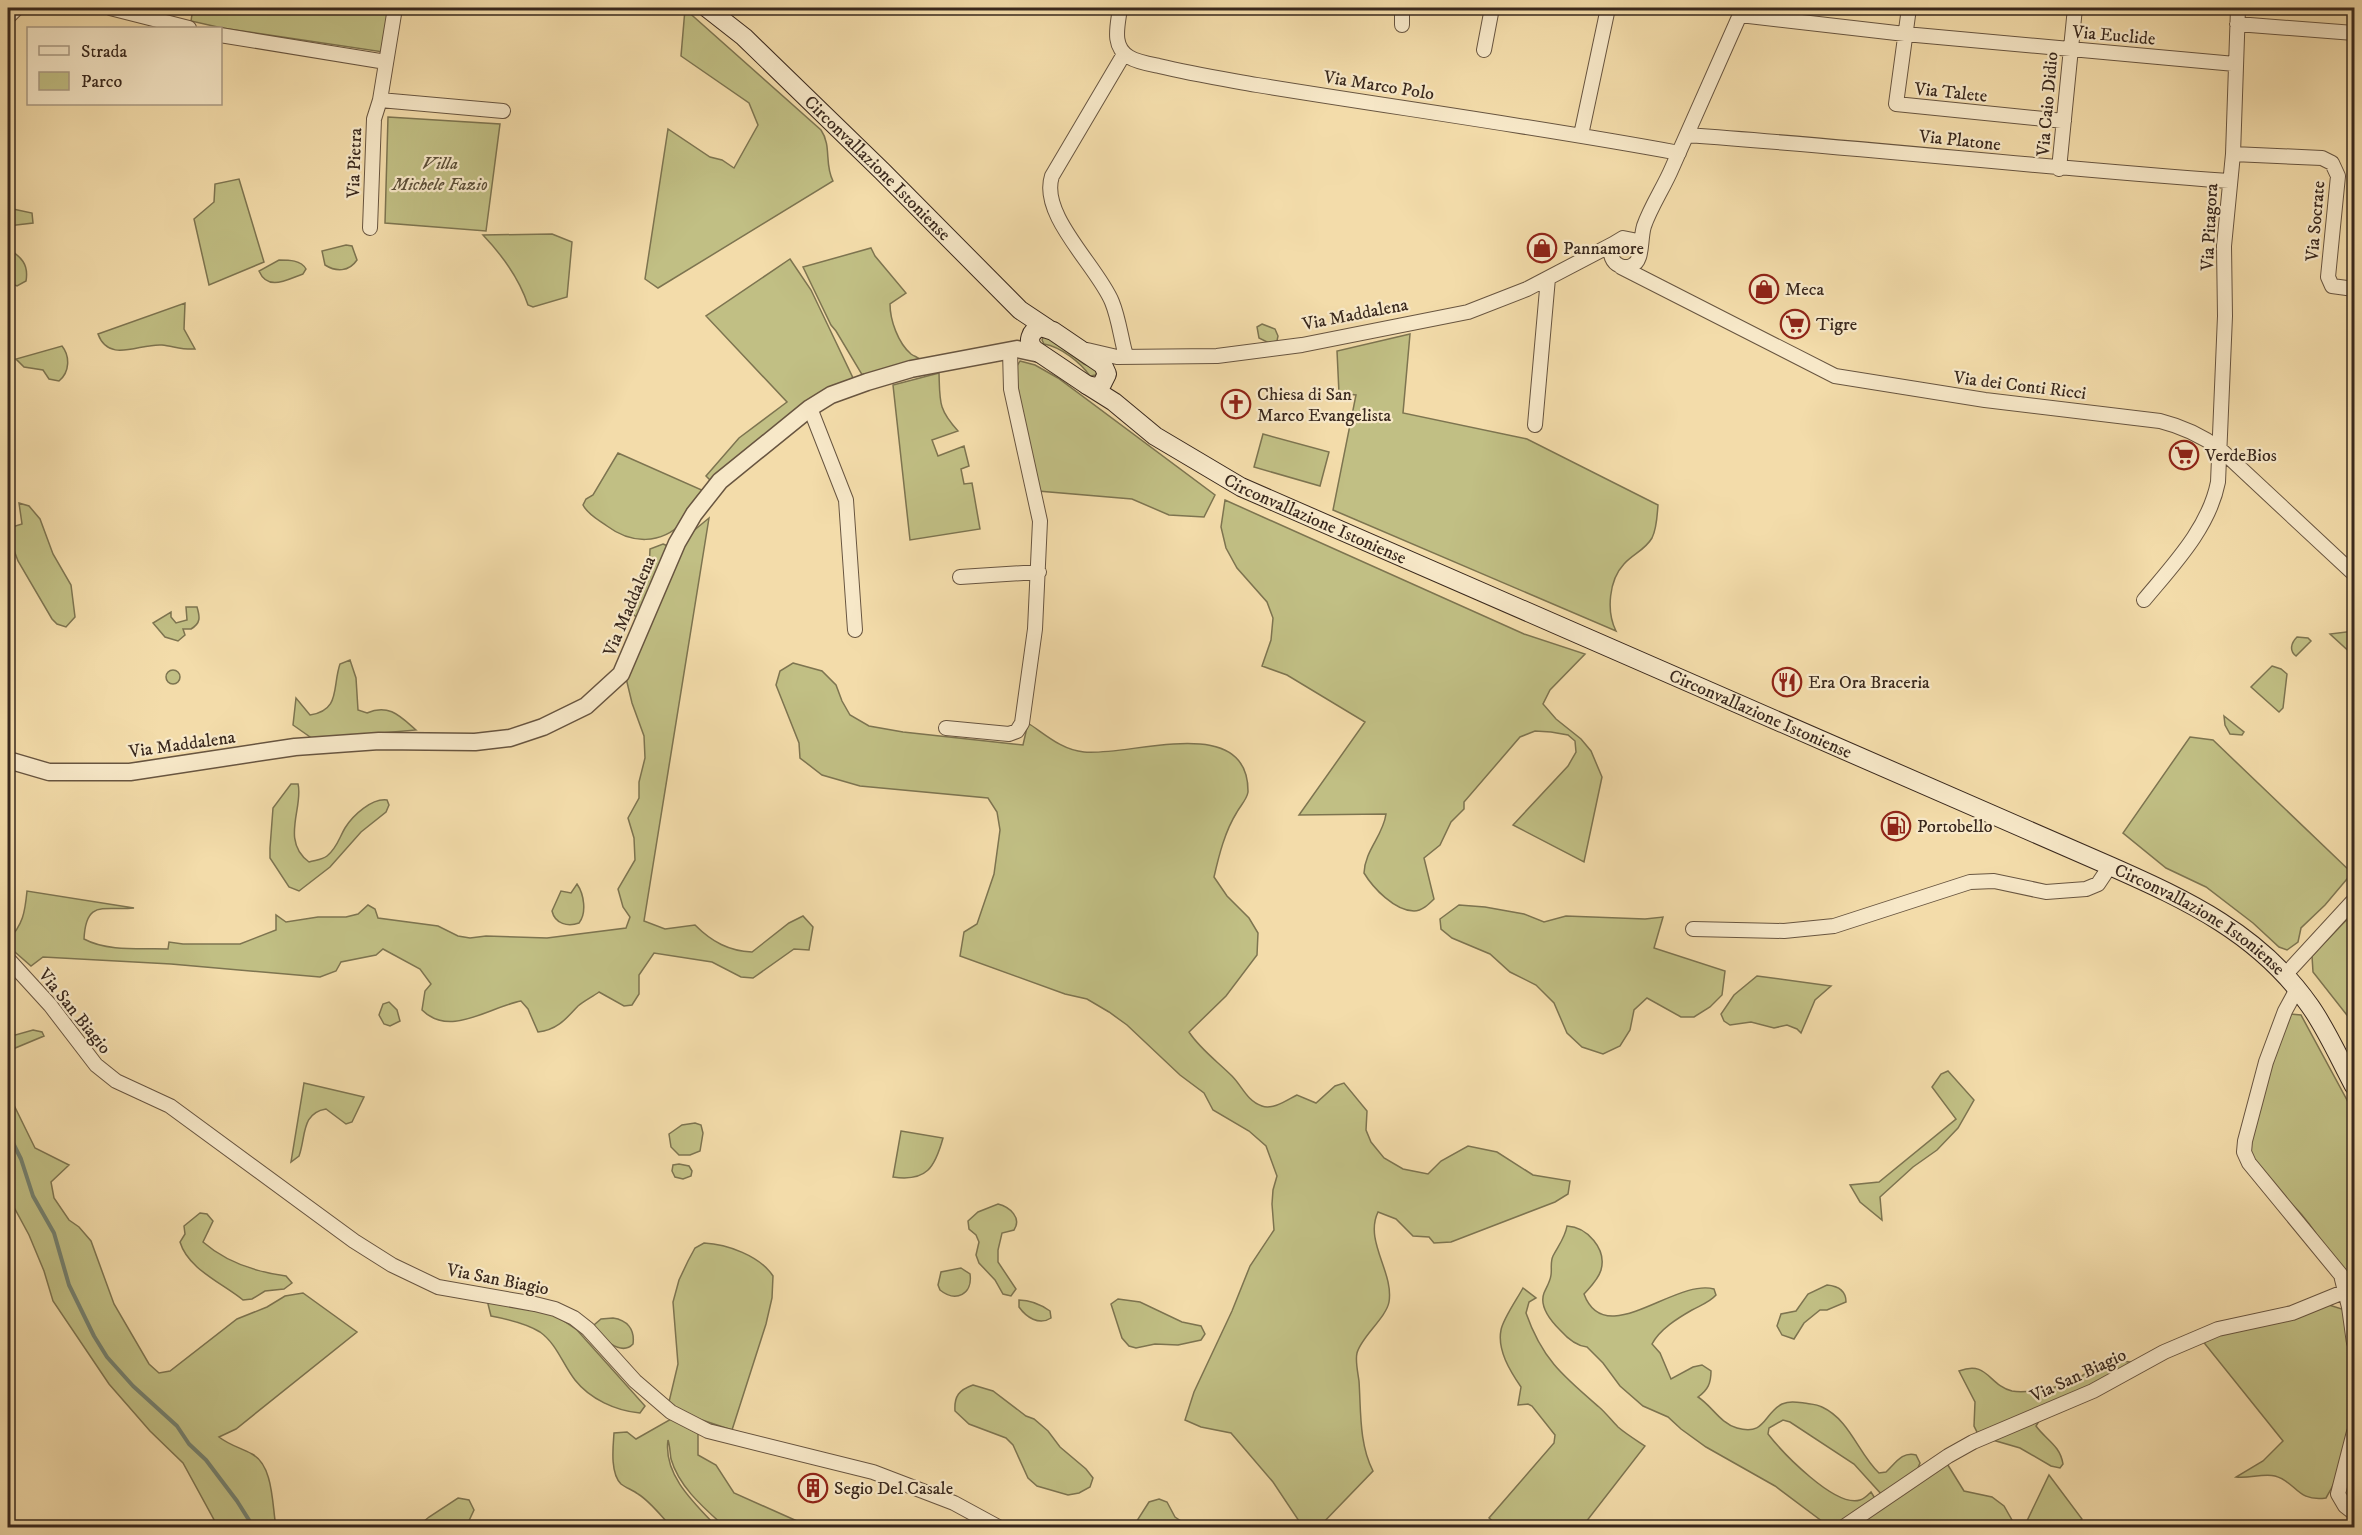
<svg xmlns="http://www.w3.org/2000/svg" width="2362" height="1535" viewBox="0 0 2362 1535" font-family="'IM FELL DW Pica',serif">
<rect width="100%" height="100%" fill="#f3dcaa"/>
<filter id="stains"><feTurbulence type="fractalNoise" baseFrequency=".00333" numOctaves="4"/><feColorMatrix values="0 0 0 0 .2 0 0 0 0 .09 0 0 0 0 .02 0 0 0 .5 -.17"/></filter>
<radialGradient id="worn" r=".72"><stop offset=".6" stop-color="#630" stop-opacity="0"/><stop offset="1" stop-color="#630" stop-opacity=".3"/></radialGradient>
<path fill="#c1bf84" stroke="#7d7450" stroke-width="1.5" d="M193,8h196l-6,44 -161,-24 -31,-7z
M685,9l136,121c11,16 3,34 12,51l-175,107 -13,-9 23,-150 42,28 12,3 12,8 24,-43 -9,-22 -68,-47z
M388,117l112,7 -14,107 -101,-8z
M239,179l25,83 -55,23 -15,-66 20,-17 1,-18z
M13,209l19,4 1,10 -25,3v-15z
M552,234l20,8 -5,55 -34,10 -5,-2c-9,-27 -26,-50 -45,-70z
M346,245l6,1 5,14c-8,12 -21,12 -32,5l-3,-14z
M8,248c13,9 21,16 18,33l-9,5 -9,-4z
M871,248l4,8 31,37 -16,11c0,16 8,39 21,50 4,3 8,3 12,8l-59,16 -28,-47 -5,-6 -28,-58z
M790,259l21,31 42,88 -27,12 -114,92 -6,-6 33,-38 48,-36 -81,-86z
M279,260c10,0 22,0 27,9l-3,5c-15,5 -35,18 -44,-3z
M185,303l-1,26 11,20c-13,1 -22,-3 -33,-4 -22,-2 -53,19 -64,-11z
M1262,324l13,5 3,7 -1,5 -8,2 -10,-5 -2,-11z
M1410,334l-7,79 124,26 131,66c-1,11 -1,23 -6,33 -7,12 -19,16 -28,26 -15,16 -18,47 -8,67l-283,-121 23,-115 -17,-2 -2,-42z
M1044,335l40,29 13,5 -1,6 -6,1c-10,-14 -29,-29 -46,-32l-2,-4z
M62,346c8,10 8,26 -3,35l-10,-2 -6,-9 -19,-3 -8,-8z
M1020,361l15,4 23,13 157,117 -11,22 -35,-2 -37,-16 -94,-8 -12,-55 -11,-67z
M939,373c1,29 -1,36 19,58l-26,9 6,16 26,-10 5,20 -8,3 3,15 8,-1 8,46 -70,11 -17,-155z
M1263,434l66,18 -9,34 -66,-19z
M618,453l86,38c-7,10 -13,22 -21,31 -22,23 -52,22 -76,4 -8,-6 -19,-11 -24,-21l3,-6 7,-4z
M1225,500l299,134 61,20 -35,36 -7,14 13,15 25,20 10,12 11,26 -18,85 -71,-37 55,-59 8,-14 -1,-11 -7,-6 -17,-3 -16,-1 -15,6 -56,65v7l-13,13 -11,23 -16,13 10,41c-5,5 -12,12 -20,12 -19,0 -41,-23 -50,-38 1,-23 19,-37 22,-59l-87,1 66,-93 -78,-47 -25,-9 9,-26 2,-22 -6,-16 -30,-34 -11,-20 -5,-21z
M19,503l10,3 11,13 13,35 18,31 4,32 -9,10 -9,-3 -5,-5 -34,-58 -6,-16v-18l10,-3z
M709,518l-65,403 21,8 30,-4c17,17 34,26 57,27l37,-29 14,-7 10,11 -4,23 -15,-1 -41,29 -12,-1 -29,-15 -58,-9 -15,22v19l-7,11 -8,1 -25,-14c-7,5 -15,9 -21,14 -12,13 -21,24 -40,26l-10,-23 -7,-8c-32,6 -71,37 -99,9l3,-19 6,-7 -11,-15 -37,-20 -7,6 -35,7 -5,9 -16,6 -149,-13 -128,-7 -12,9 -23,-20v-6c15,-15 17,-28 19,-49l107,17c-31,3 -48,-9 -50,31 24,13 58,9 84,10l1,-7 14,2h57l36,-14v-15l10,7 32,-5h28l12,-3 10,-9 7,4 3,9 60,8 20,10 12,2 16,-2 61,2 79,-10 4,-11 -7,-10 -5,-18 17,-29 -1,-22 -6,-20 11,-20v-16l6,-24 -1,-22 -12,-33 -6,-25 54,-136z
M663,544l5,2 -30,72 -7,-5c11,-17 19,-44 19,-64z
M186,607h11c3,10 4,16 -6,22h-8l2,6 -7,6 -13,-4 -12,-14 18,-11v5l5,6 11,-3z
M2354,631v25l-24,-22z
M2297,637l11,1 3,3 -15,15c-7,-5 -5,-13 1,-19z
M350,660l6,18 2,32 9,3c22,-10 34,4 49,17l-103,9 -20,-14 3,-27 14,17c31,-5 22,-28 30,-51z
M793,663l29,8 14,14 6,16 8,14 19,11 34,6 120,13 5,-22c18,12 34,27 56,29 46,5 165,-41 164,40 -1,7 -7,13 -11,20 -12,19 -18,43 -23,65l13,19 22,22 9,15 -1,22 -31,41 -37,36c11,17 28,29 43,44 10,10 15,25 30,30 11,4 25,-6 35,-11l19,8 19,-17 9,-3 23,28 -1,19 5,12 13,16 19,11 25,5 13,-13 27,-15 29,6 36,23 37,6 -2,13 -13,8 -104,40 -17,1 -5,-6 -16,-1 -17,-17 -18,-7c-14,29 16,60 11,90 -3,16 -28,35 -32,51 -2,8 1,20 2,28 2,30 0,63 14,90l-54,56h-16l-30,-45 -42,-49 -30,-6 -16,-7 9,-28 38,-81 18,-45 24,-36 -2,-26 1,-14 4,-14 -11,-30 -17,-15 -36,-21 -9,-17 -24,-18 -53,-50 -18,-13 -22,-13 -22,-5 -105,-38 4,-24 13,-8 17,-50 6,-44 -3,-18 -9,-14 -128,-12 -38,-11 -22,-17 -1,-15 -23,-58 4,-14z
M2272,666l9,3 6,5 -4,34 -4,4 -28,-25z
M166 677a7 7 0 1 1 14 0a7 7 0 1 1-14 0Z
M2224,716l20,16 -2,3 -12,-1 -5,-9z
M2190,737l23,3 139,133 -27,32 -24,23 -3,14 -11,8 -8,-3 -26,-24 -47,-36 -40,-19 -43,-35z
M291,784h7c6,22 -18,57 11,78 6,-2 13,-2 18,-6 10,-8 12,-18 18,-28 8,-13 27,-30 42,-28l2,5 -3,7 -25,20 -31,35 -31,24 -10,-4 -19,-29v-10l3,-40z
M577,884c7,10 10,29 2,39 -11,4 -24,1 -27,-12l9,-20 10,2z
M1459,905l26,2 39,7 20,8 22,-6 79,3 18,-2 -9,31 71,23 -3,24 -12,12 -16,10h-13l-34,-19 -13,12 -4,20 -10,16 -17,8 -21,-7 -15,-14 -13,-30 -18,-18 -26,-13 -20,-18 -38,-16 -11,-9 -1,-10z
M2354,912v103l-4,4 -37,-47 -1,-16z
M1757,976l74,10 -16,14 -14,33 -4,-4 -10,-4 -13,3 -23,-6 -21,3 -6,-4 -3,-7 13,-19z
M389,1002l8,8 3,11 -10,5 -6,-2 -5,-9 4,-11z
M2290,1014l11,1 53,98v187l-3,3c-15,-35 -24,-58 -49,-88 -19,-21 -39,-38 -53,-63l13,-58z
M33,1030l9,2 2,4 -36,15v-14z
M1948,1071l26,29 -16,28 -21,22 -24,17 -33,30 2,23 -22,-18 -10,-17 29,-3 77,-63 -24,-32 9,-13z
M304,1083l60,14 -12,25 -6,2 -20,-15c-25,4 -20,28 -27,47l-8,6z
M8,1093l27,55 34,17 -18,17 3,16 15,22 10,7 12,14 23,63 35,60 10,9 11,-2 67,-52 30,-12 18,-11 18,-3 54,39 -121,97 -17,8c10,8 22,11 33,17 22,12 20,52 24,73h-58l-35,-64 -33,-32 -41,-47 -56,-83 -9,-30 -15,-36 -21,-39z
M695,1123l6,2 2,8 -3,18 -10,4h-11l-8,-8 -2,-13 13,-9z
M901,1131l42,7c-8,29 -16,44 -50,39z
M679,1164l10,2 3,5 -1,5 -8,3 -8,-2 -3,-6 1,-6z
M998,1204c12,3 24,14 16,26l-12,3 -4,17v12l18,27 -5,7 -8,-2 -8,-14 -16,-17 -3,-8 3,-13 -3,-7 -7,-6 -1,-8 10,-9z
M200,1213l7,1 6,7 -10,21c24,21 53,30 83,34l6,7 -8,6 -19,2 -13,8 -9,1c-21,-17 -55,-31 -63,-58l5,-8 -1,-8z
M1567,1226c20,1 40,23 34,44 -3,10 -11,17 -17,24 21,57 91,-16 130,-5l2,6c-6,7 -15,10 -24,15 -14,8 -32,19 -40,34l8,9 11,26 22,-12 9,-2 9,6c0,12 -3,19 -13,26 14,9 22,26 39,31 29,8 26,-14 45,-24 8,-3 14,-2 22,-1 6,1 13,1 18,4 28,13 36,46 57,66l7,-1c9,-8 16,-21 30,-17l4,8 -5,12 -32,21 -29,-32 -64,-42 -7,-2 -14,8 -1,6c14,18 67,74 92,66 4,-1 8,-5 11,-8l5,8 -43,27h-7l-3,-5 -48,-36 -69,-39 -25,-18 -13,-12 -25,-11 -23,-20 -17,-23 -16,-16c-11,-1 -19,-8 -27,-17 -9,-9 -21,-24 -16,-37 3,-7 6,-11 7,-18 1,-6 -1,-13 2,-19 5,-10 12,-18 14,-30z
M704,1243c23,1 56,13 69,33l-1,22 -6,26 -34,106 -42,-14 -22,-10 10,-42 -5,-62 6,-22 9,-19 7,-13z
M961,1268l9,6c3,20 -14,29 -30,16l-2,-5 3,-13z
M1827,1285c11,1 19,5 19,17l-19,8h-7l-16,13 -10,16 -12,-4 -5,-9 4,-12 15,-3 12,-17z
M1523,1288l13,10 -7,4 -3,11c16,46 37,63 73,94 7,6 13,14 19,20 8,7 18,13 27,19l-63,81h-82l-11,-9 65,-75 1,-8 -23,-29 -4,-2 -10,1 3,-18c-11,-16 -24,-37 -20,-57 2,-11 16,-31 22,-42z
M1118,1299l22,3 42,20 19,4 4,8 -4,6 -23,5 -23,-1 -19,4 -7,-2 -7,-8 -11,-34z
M487,1300l47,8 24,9 19,13 68,76 -5,7c-24,-2 -50,-14 -65,-33 -12,-15 -18,-36 -35,-48 -14,-9 -33,-13 -49,-16z
M1019,1300c12,0 21,4 31,11l1,7c-12,8 -25,-1 -32,-11z
M2329,1305l13,4 4,8c8,65 16,121 -20,181 -30,4 -29,-16 -51,-22 -12,-3 -27,3 -39,1l27,-16 20,-20 -82,-102z
M613,1318c14,2 22,11 20,26 -12,13 -34,-7 -39,-19l7,-6z
M2117,1360l18,3 -96,58 -3,5c10,14 24,19 27,38l-3,4 -9,-2 -31,-18 -41,-12 -5,-10 1,-24 -16,-31c29,-11 29,14 53,20 14,3 51,-4 64,-11 18,-12 17,-16 41,-20z
M973,1385l20,6 33,25 8,3 14,12 12,16 26,22 7,9 -3,9 -11,6 -11,2 -31,-9 -9,-8 -15,-33 -7,-7 -37,-14 -14,-13c-1,-15 4,-21 18,-26z
M671,1419l27,14v22l18,10 18,28 63,28 -2,6h-70c-21,-19 -46,-40 -54,-68 -1,-6 -1,-13 -3,-19 -5,35 27,64 49,87h-52l1,-6c-8,-9 -18,-21 -28,-27 -5,-4 -12,-6 -17,-10 -11,-11 -8,-37 -7,-51l13,-1 9,7z
M1946,1462l18,29 28,6 12,9 12,21 -164,1z
M2049,1475l33,44 -11,8h-47z
M458,1498l11,2 5,10 -8,17h-49l12,-10z
M1159,1499l8,3 8,15 15,10h-57l16,-25z"/>
<g fill="none" stroke-linecap="round" stroke-linejoin="round">
<path stroke="#748170" stroke-width="4" d="M8,1133l13,26 12,37 21,37 15,52 25,51 13,21 26,29 44,40 12,18 17,16 31,41 17,27"/>
<g stroke="#685540" stroke-width="16">
<path id="minor" d="M110,8l79,20
M395,8l-15,92 123,11
M1120,8c-2,17 -9,38 9,49 8,5 20,7 30,9 33,8 65,13 98,19 141,23 282,42 422,68
M1402,8v17
M1909,8l-13,96 168,17
M1740,15l165,19 330,30
M8,17l9,-9
M2237,24l117,9
M220,35l166,27
M1484,50l8,-42
M1124,54l-72,122c-13,39 46,91 60,126 7,17 9,37 14,54
M1581,135l27,-127
M1687,135c181,13 361,33 542,46
M2233,154l89,4 10,5 6,13 -10,101 4,9 22,3
M2059,169l16,-161
M370,228l4,-109 6,-19
M1639,249l-6,-9 -10,-2 -10,6c-10,22 20,32 26,13 3,-9 2,-21 5,-31 7,-20 20,-39 28,-58 24,-54 48,-107 71,-160
M1621,267l214,109 150,24 175,21c24,6 41,14 60,28l134,125
M1087,350l30,7 100,-1 85,-11 166,-33 59,-23 86,-45
M810,408l36,92 9,130
M1535,425l13,-147
M960,577l79,-5
M2144,600c29,-35 65,-72 74,-118l7,-166 -1,-70 9,-92 5,-146
M946,728l63,6 8,-3 5,-8 13,-94 5,-108 -29,-132 -1,-38
M1693,929l91,2 50,-5 136,-44 24,-1 52,11 40,-3 12,-5 12,-18
M8,959l42,46 46,60 20,16 54,25 184,135 38,24 46,22 97,17 20,5 19,9 14,11 47,52 36,31 37,19 165,41 81,31 46,25
M2285,975l69,-75
M2297,989l-12,22 -19,51 -21,79 -1,11 5,11 92,112 8,32 5,36
M2354,1432l-16,62 7,12 9,7
M1842,1528l106,-72 25,-14 120,-51 71,-39 54,-23 74,-16 54,-22"/>
</g>
<g stroke="#685540" stroke-width="19">
<path id="tertiary" d="M8,760l41,12h81l165,-25 84,-6 96,1 35,-4 33,-11 43,-21 35,-32 56,-131 17,-29 26,-33 90,-73 21,-13 36,-13 44,-13 106,-20 23,5"/>
</g>
<g stroke="#39281d" stroke-width="20">
<g id="secondary">
<path id="s1" d="M707,8l37,29 138,134 138,139 27,18"/>
<path d="M1041,327l12,4 50,34 4,9 -5,10 -6,3 -9,-2 -52,-35c-9,-8 -5,-19 6,-23z"/>
<path id="s2" d="M1087,385l27,17 41,34 86,51 869,379c77,34 150,68 200,140 17,24 30,54 44,80"/>
</g>
</g>
<use href="#minor" stroke="#f7e8c8" stroke-width="14"/>
<use href="#tertiary" stroke="#f7e8c8" stroke-width="16"/>
<use href="#secondary" stroke="#f7e8c8" stroke-width="18"/>
</g>
<defs>
<g id="shop-ring" transform="scale(1.5)"><circle r="9.5" fill="#f7e8c8" stroke="#8f2418" stroke-width="1.5"/><path d="M-5-2.5h2.3a2.7 3.5 0 0 1 5.4 0H5L5.5 6h-11ZM-1.5-2.5h3a1.5 2.3 0 0 0-3 0Z" fill="#8f2418"/></g>
<g id="supermarket-ring" transform="scale(1.5)"><circle r="9.5" fill="#f7e8c8" stroke="#8f2418" stroke-width="1.5"/><path d="M-6-5.5h2.5l.6 2H6L4.5 2H-2.5L-4.4-4H-6ZM-1.5 3.2a1.3 1.3 0 1 0 .1 0ZM3 3.2a1.3 1.3 0 1 0 .1 0Z" fill="#8f2418"/></g>
<g id="church-ring" transform="scale(1.5)"><circle r="9.5" fill="#f7e8c8" stroke="#8f2418" stroke-width="1.5"/><path d="M-1.2-6h2.4v3.5h3.3v2.4h-3.3V6h-2.4V-.1h-3.3v-2.4h3.3Z" fill="#8f2418"/></g>
<g id="restaurant-ring" transform="scale(1.5)"><circle r="9.5" fill="#f7e8c8" stroke="#8f2418" stroke-width="1.5"/><path d="M-5-6h1v4h1v-4h1v4h1v-4h1v5L-1.5 .5V6h-2V.5L-5-1ZM5-6V6H3V1.5H1.5Q1.5-4 5-6Z" fill="#8f2418"/></g>
<g id="fuel-ring" transform="scale(1.5)"><circle r="9.5" fill="#f7e8c8" stroke="#8f2418" stroke-width="1.5"/><path d="M-5.5-6h7V0h2V4h1.3V-2.5L3-4.5l.8-.8L6-3V5H2.5V1h-1V6h-7ZM-4.2-4.7v3.2H.2V-4.7Z" fill="#8f2418"/></g>
<g id="building-ring" transform="scale(1.5)"><circle r="9.5" fill="#f7e8c8" stroke="#8f2418" stroke-width="1.5"/><path d="M-4-6H4V6H1V3H-1V6H-4ZM-2.5-4.3h1.7v1.8h-1.7ZM.8-4.3h1.7v1.8H.8ZM-2.5-1h1.7V.8h-1.7ZM.8-1h1.7V.8H.8Z" fill="#8f2418"/></g>
</defs>
<g fill-rule="evenodd">
<use href="#shop-ring" x="1542" y="248"/>
<use href="#shop-ring" x="1764" y="289"/>
<use href="#supermarket-ring" x="1795" y="324"/>
<use href="#church-ring" x="1236" y="404"/>
<use href="#supermarket-ring" x="2184" y="455"/>
<use href="#restaurant-ring" x="1787" y="682"/>
<use href="#fuel-ring" x="1896" y="826"/>
<use href="#building-ring" x="813" y="1488"/>
</g>
<g text-anchor="middle" stroke-width="4.5" stroke-linejoin="round" paint-order="stroke">
<g font-size="18" fill="#39281d" stroke="#f7e8c8">
<text transform="translate(2114 35) rotate(5)" y="6">Via Euclide</text>
<text transform="translate(1379 85) rotate(9)" y="6">Via Marco Polo</text>
<text transform="translate(1951 92) rotate(6)" y="6">Via Talete</text>
<text transform="translate(2047 104) rotate(-85)" y="6">Via Caio Didio</text>
<text transform="translate(1960 140) rotate(6)" y="6">Via Platone</text>
<text transform="translate(354 163) rotate(-88)" y="6">Via Pietra</text>
<text dy="6" stroke="none"><textPath href="#s1" startOffset="234">Circonvallazione Istoniense</textPath></text>
<text transform="translate(2315 221) rotate(-85)" y="6">Via Socrate</text>
<text transform="translate(2209 227) rotate(-87)" y="6">Via Pitagora</text>
<text transform="translate(1355 314) rotate(-11)" y="6">Via Maddalena</text>
<text transform="translate(2020 385) rotate(7)" y="6">Via dei Conti Ricci</text>
<text dy="6" stroke="none"><textPath href="#s2" startOffset="266">Circonvallazione Istoniense</textPath></text>
<text transform="translate(629 606) rotate(-67)" y="6">Via Maddalena</text>
<text dy="6" stroke="none"><textPath href="#s2" startOffset="752">Circonvallazione Istoniense</textPath></text>
<text transform="translate(182 744) rotate(-8)" y="6">Via Maddalena</text>
<text dy="6" stroke="none"><textPath href="#s2" startOffset="1238">Circonvallazione Istoniense</textPath></text>
<text transform="translate(75 1011) rotate(51)" y="6">Via San Biagio</text>
<text transform="translate(498 1279) rotate(11)" y="6">Via San Biagio</text>
<text transform="translate(2078 1375) rotate(-25)" y="6">Via San Biagio</text>
</g>
<g font-size="18" font-style="italic" fill="#5b4e37" stroke="#f7e8c8">
<text x="440" y="169">Villa<tspan x="440" dy="21">Michele Fazio</tspan></text>
</g>
<g font-size="18" fill="#39281d" stroke="#f7e8c8" text-anchor="start">
<text x="1563" y="254">Pannamore</text>
<text x="1785" y="295">Meca</text>
<text x="1816" y="330">Tigre</text>
<text x="1257" y="400">Chiesa di San<tspan x="1257" dy="21">Marco Evangelista</tspan></text>
<text x="2205" y="461">VerdeBios</text>
<text x="1808" y="688">Era Ora Braceria</text>
<text x="1917" y="832">Portobello</text>
<text x="834" y="1494">Segio Del Casale</text>
</g>
</g>
<rect width="2362" height="1535" fill="none" stroke="#f3dcaa" stroke-width="30"/>
<rect x="9" y="9" width="2344" height="1517" fill="none" stroke="#39281d" stroke-width="3"/>
<rect x="15" y="15" width="2332" height="1505" fill="none" stroke="#39281d" stroke-width="1.5"/>
<rect x="27" y="27" width="195" height="78" fill="#f7e8c8" stroke="#ab9b84" stroke-width="1.5"/>
<rect x="39" y="46" width="30" height="9" fill="#f7e8c8" stroke="#ab9b84" stroke-width="1.5"/>
<text x="81" y="57" font-size="18" fill="#39281d">Strada</text>
<rect x="39" y="72" width="30" height="18" fill="#c1bf84" stroke="#ab9b84" stroke-width="1.5"/>
<text x="81" y="87" font-size="18" fill="#39281d">Parco</text>
<rect width="100%" height="100%" filter="url(#stains)"/>
<rect width="100%" height="100%" fill="url(#worn)"/>
</svg>
